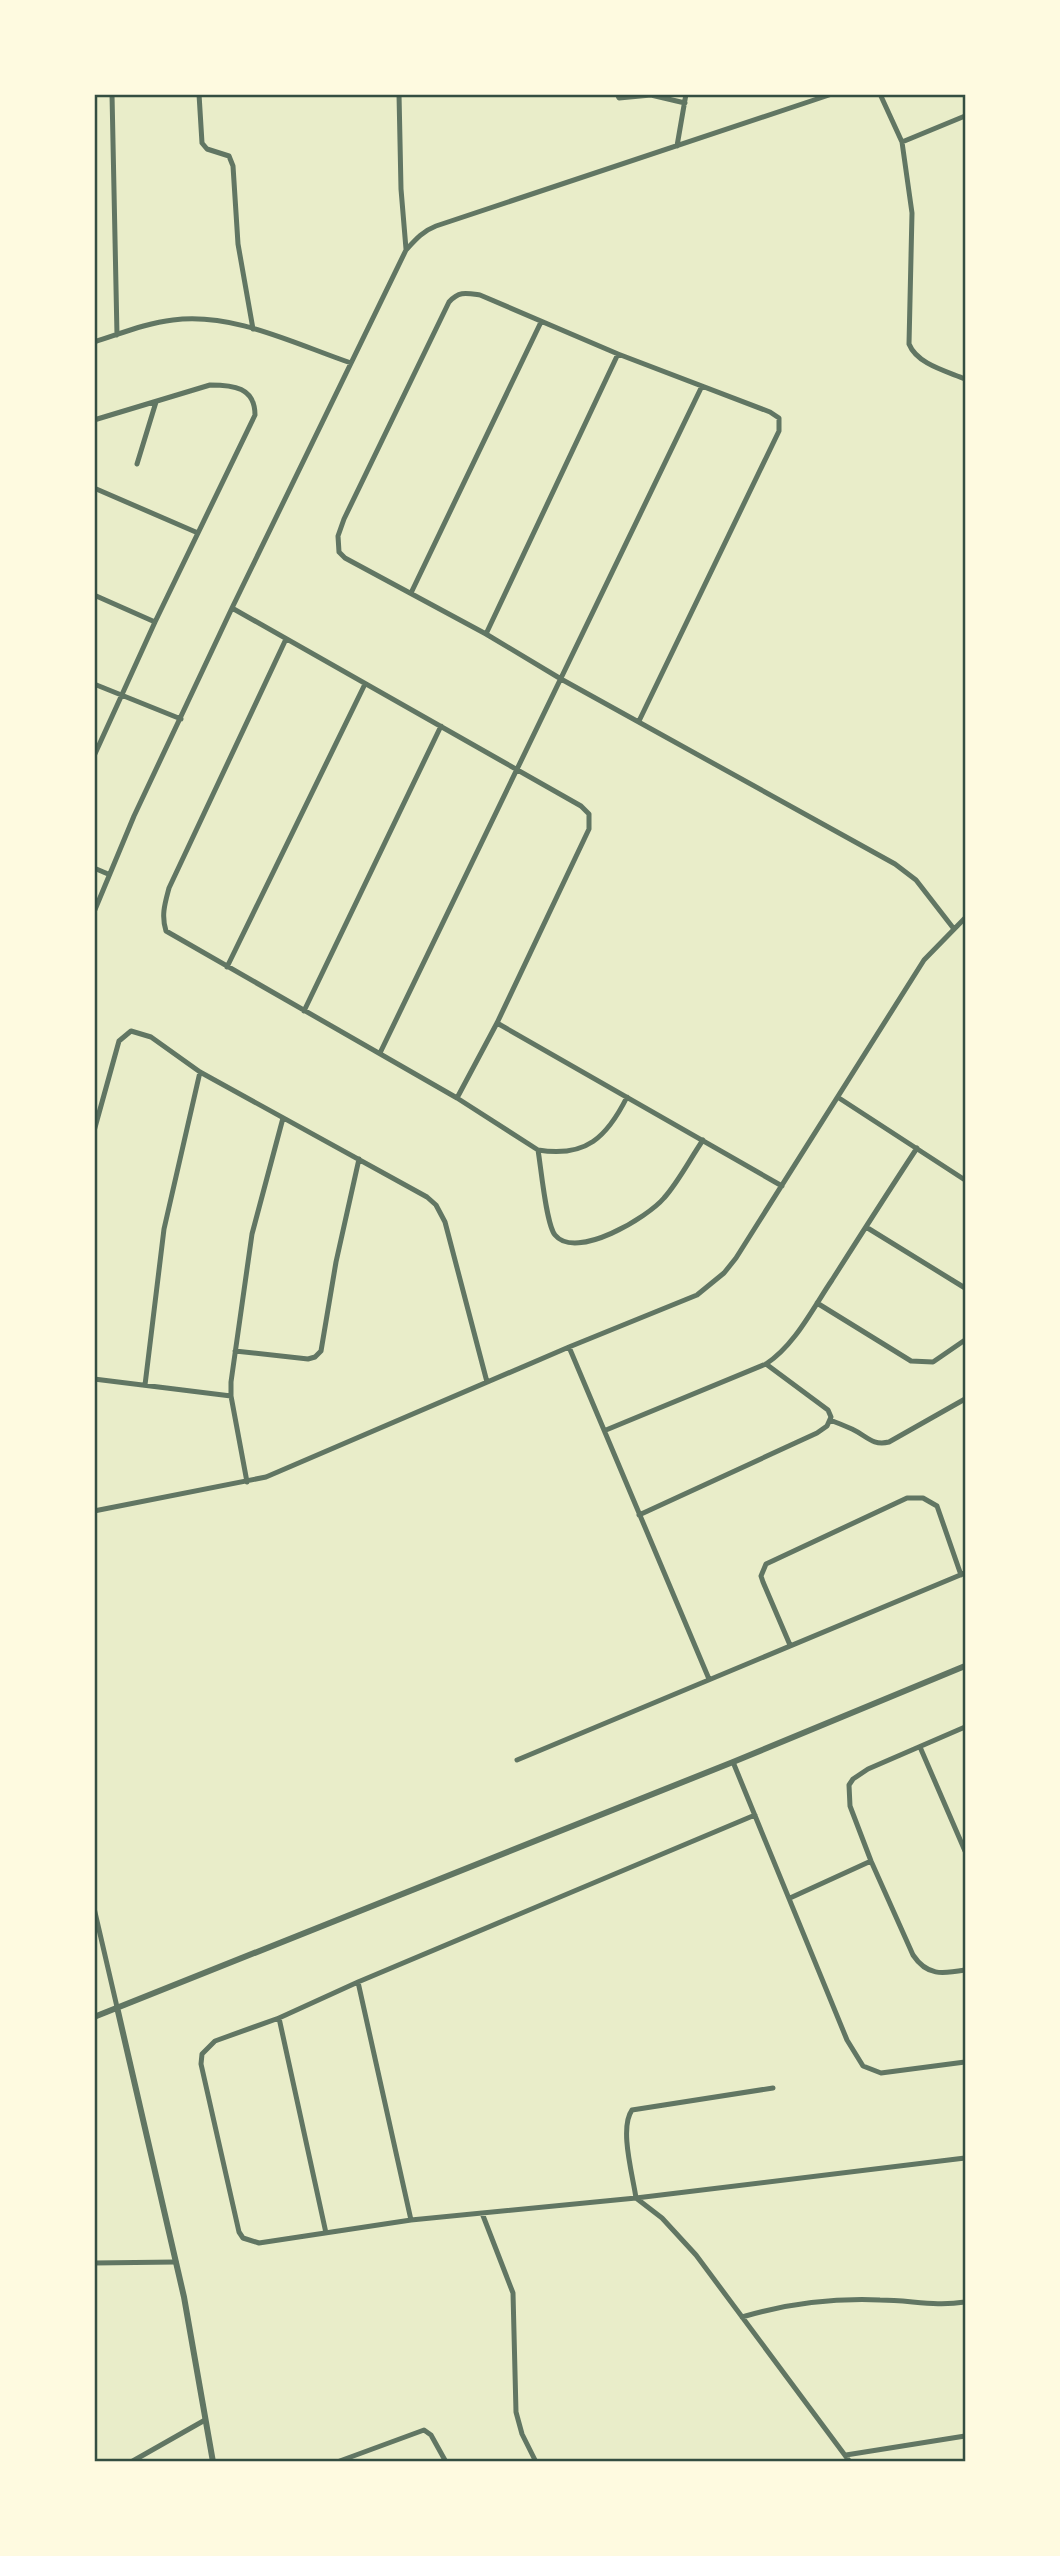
<svg xmlns="http://www.w3.org/2000/svg" width="1060" height="2556" viewBox="0 0 1060 2556" font-family="Barlow,sans-serif">
<rect width="100%" height="100%" fill="#e9edc9"/>
<g fill="none" stroke-linecap="round" stroke-linejoin="round">
<path stroke="#617663" stroke-width="5" d="M112,94l5,241
M199,94l3,49 5,6 22,7 4,10 5,78 15,85
M399,94l2,95 5,60
M617,94l2,4 32,-3 34,8
M880,94l22,48 63,-26
M902,142l10,71 -3,131c8,20 37,27 56,35
M677,146l9,-52
M94,342c26,-8 52,-19 79,-22 60,-8 122,24 178,43
M94,420l116,-35c23,0 45,2 45,30l-100,207 -61,134
M137,464l19,-62
M94,488l104,45
M411,593l130,-271
M94,595l61,27
M232,608l349,198 8,8v15l-92,194 -40,75
M486,634l132,-280
M286,639l-117,249c-4,15 -8,27 -3,43l291,167 81,52c3,17 8,74 17,85 21,26 93,-18 109,-37 15,-17 26,-39 39,-58
M94,684l87,35
M639,721l140,-290v-13l-9,-6 -152,-58 -138,-59c-14,-2 -21,-4 -31,7l-105,217 -6,17 1,16 6,6 141,76 75,45 334,185 21,16 38,49
M94,868l14,6
M94,912l40,-96 98,-208 174,-358c10,-11 17,-19 30,-24l396,-132
M227,967l138,-283
M304,1011l137,-285
M497,1023l285,163
M380,1053l322,-667
M839,1098l126,82
M94,1131l25,-90 12,-10 20,6 49,35 227,125 9,8 9,17 42,160
M538,1150c48,8 69,-13 89,-53
M866,1227l99,61
M817,1303l94,58 22,1 32,-22
M569,1347l140,332
M235,1351l73,8 7,-2 6,-6 15,-89 23,-103
M94,1379l137,17
M145,1385l19,-156 36,-157
M830,1420c8,3 15,6 22,9 15,7 20,17 37,13l76,-43
M606,1430l160,-66c29,-19 47,-56 66,-84 28,-44 56,-88 85,-132
M247,1482l-16,-86v-14l21,-148 31,-116
M94,1511l172,-34 303,-130 128,-52 27,-22 12,-15 188,-298 41,-42
M639,1515l178,-82 10,-7 4,-9 -3,-7 -62,-46
M790,1645l-27,-63 -2,-6 5,-12 141,-66h16l14,8 24,69
M965,1727l-97,42 -15,10 -4,6 1,21 21,55 42,94c14,21 29,19 52,15
M920,1747l45,104
M517,1760l448,-187
M733,1762l114,278 16,26 18,7 84,-11
M755,1815l-397,167 -79,36 -64,23 -13,13 -1,10 38,168 4,6 16,5 152,-23 225,-22 329,-40
M790,1898l81,-37
M94,1908l23,99
M358,1982l53,238
M279,2018l47,215
M773,2088l-141,22c-13,18 1,66 4,88l26,20 34,37 154,207
M482,2213l31,80 3,119 6,22 14,28
M94,2263l82,-1
M742,2317c44,-13 91,-19 138,-17 31,0 54,7 85,2
M846,2455l119,-19
M131,2462l74,-42
M337,2462l87,-32 7,5 15,27"/>
<path stroke="#617663" stroke-width="6" d="M117,2007l67,290 29,165
M94,2017l639,-255 232,-96"/>
</g>
<rect width="1060" height="2556" fill="none" stroke="#fefae0" stroke-width="192"/>
<rect x="96" y="96" width="868" height="2364" fill="none" stroke="#344e41" stroke-width="2.5"/>
</svg>
